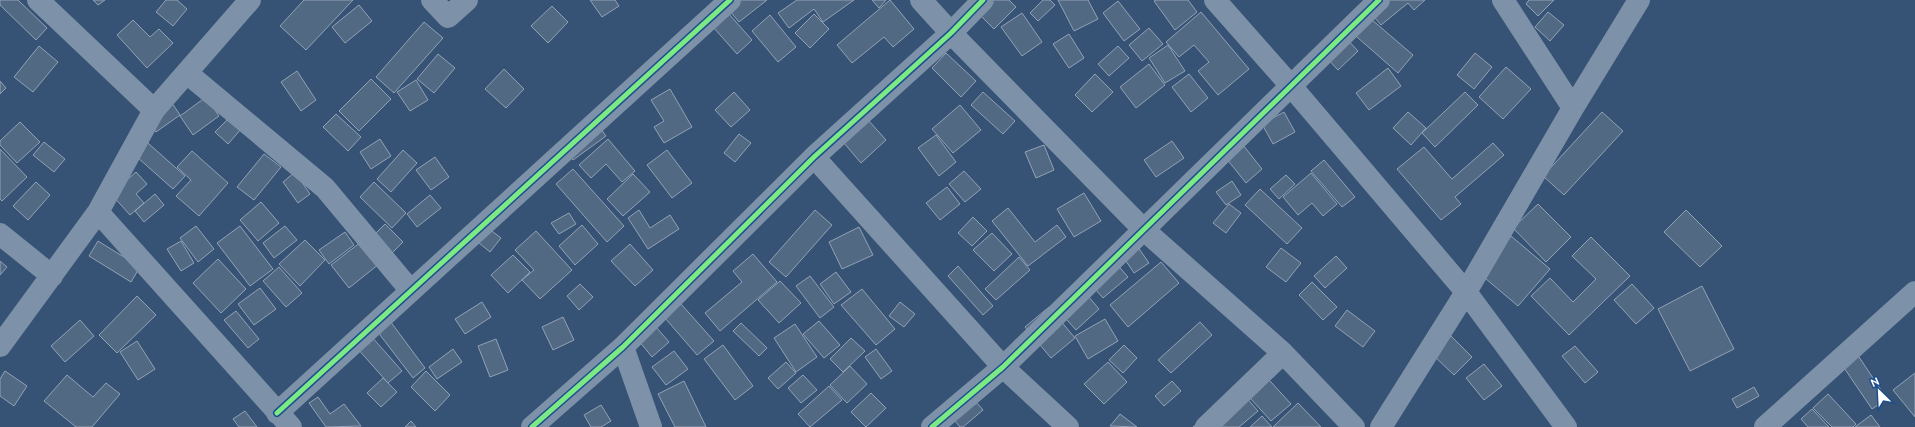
<svg xmlns="http://www.w3.org/2000/svg" width="1915" height="427" viewBox="0 0 1915 427" font-family="Ubuntu,sans-serif">
<rect width="100%" height="100%" fill="#365274"/>
<path fill="#526984" stroke="#92a2b6" d="M0,0h18l29,28 -11,12 -36,-35z
M93,0h12l-7,5z
M166,0h11l10,9 -14,17 -17,-14z
M304,0h49l-47,50 -26,-24z
M590,0h25l4,6 -17,11z
M729,0h38l-28,22 -15,-18z
M797,0h57l-31,22 -9,-13 -25,19 -11,-15z
M872,0h14l-7,8z
M890,0l24,29 -21,18 -9,-10 -32,26 -15,-18z
M987,0h22l7,7 -22,22 -18,-18z
M1043,0h7l5,5 -17,16 -8,-8z
M1058,0h30l10,19 -24,12z
M1156,0h32l9,12 -22,18 -21,-29z
M1372,0h53l-11,10 -6,-7 -27,22 -16,-19z
M1529,0h25l-16,16 -12,-12z
M1118,1l22,28 -16,12 -21,-28z
M359,5l13,16 -27,22 -13,-16z
M552,6l16,16 -20,21 -17,-17z
M1201,12l48,57 -31,26 -20,-24 11,-9 -15,-17 -15,12 -13,-15z
M1548,12l16,13 -14,16 -15,-14z
M728,13l24,27 -15,14 -24,-27z
M1022,13l20,29 -20,14 -21,-29z
M1364,13l49,42 -15,18 -49,-43z
M814,14l15,15 -19,19 -15,-15z
M770,15l26,32 -18,15 -26,-31z
M133,20l17,17 9,-8 14,14 -26,25 -30,-33z
M424,22l19,16 -49,55 -18,-16z
M1149,28l14,16 -21,17 -13,-16z
M1069,34l15,24 -15,10 -16,-24z
M1344,36l14,15 -20,19 -14,-15z
M1168,45l17,26 -20,12 -16,-25z
M39,46l19,16 -25,30 -19,-15z
M1118,46l11,12 -20,18 -11,-12z
M946,53l30,28 -15,16 -29,-29z
M1475,53l17,14 -18,22 -17,-14z
M438,54l17,14 -21,25 -17,-14z
M1149,64l16,21 -29,23 -16,-21z
M1506,67l25,22 -28,30 -24,-22z
M1388,68l13,18 -32,24 -13,-17z
M504,69l20,20 -18,19 -21,-19z
M297,71l19,29 -15,11 -20,-29z
M1095,74l18,18 -21,20 -17,-17z
M1189,74l19,24 -17,14 -19,-25z
M371,79l20,20 -32,32 -20,-20z
M416,80l12,20 -18,11 -13,-19z
M0,81l6,7 -6,6z
M670,89l22,38 -28,16 -10,-16 10,-6 -13,-21z
M734,92l16,18 -19,17 -16,-17z
M983,92l32,29 -12,13 -32,-29z
M1465,92l13,13 -43,42 -13,-14z
M166,94l14,21 -24,17 -15,-20z
M206,97l13,19 -26,19 -13,-19z
M960,105l21,25 -28,23 -21,-24z
M1284,112l11,20 -22,12 -11,-20z
M1408,112l18,16 -15,17 -18,-17z
M1602,112l21,19 -59,64 -21,-19z
M336,114l25,23 -13,14 -25,-24z
M230,117l12,11 -14,16 -13,-12z
M595,121l11,15 -33,24 -11,-15z
M869,121l17,19 -25,23 -17,-20z
M20,122l20,20 -23,21 -17,-18v-4z
M739,134l12,9 -16,19 -11,-9z
M936,135l20,27 -17,14 -21,-28z
M140,136l45,40 -12,13 -45,-40z
M380,139l11,17 -20,13 -11,-17z
M608,139l27,32 -13,11 -16,-18 -15,14 -12,-13z
M1172,141l12,17 -28,19 -12,-17z
M44,142l21,17 -11,13 -21,-17z
M1493,143l11,12 -49,42 6,7 -20,16 -44,-51 27,-22 28,32z
M1044,145l10,25 -18,8 -11,-26z
M1243,145l19,24 -16,14 -20,-25z
M0,149l27,28 -25,24 -2,-2z
M403,150l14,13 -26,29 -14,-13z
M667,150l25,33 -20,15 -25,-33z
M192,151l36,32 -29,33 -23,-20 15,-16 -14,-13z
M264,154l17,13 -27,33 -17,-13z
M435,157l14,20 -18,13 -15,-20z
M1324,160l31,37 -13,10 -31,-36z
M573,169l51,57 -17,16 -51,-58z
M964,171l17,18 -16,13 -16,-18z
M136,172l11,12 -11,10 8,9 -14,12 -19,-21z
M295,172l15,22 -12,9 -15,-21z
M1311,173l26,31 -14,12 -11,-13 -14,12 -15,-18z
M633,174l17,18 -27,24 -16,-17z
M1286,175l9,9 -16,15 -9,-10z
M1232,181l9,14 -15,10 -10,-13z
M36,182l14,13 -22,25 -15,-14z
M374,182l32,31 -14,15 -32,-31z
M947,187l13,17 -20,16 -14,-17z
M1260,189l42,39 -15,16 -42,-39z
M1084,193l17,28 -27,16 -17,-28z
M155,194l9,11 -20,17 -9,-11z
M430,195l11,13 -24,19 -10,-13z
M261,202l18,21 -21,18 -18,-21z
M1229,204l12,9 -15,20 -13,-10z
M1538,204l33,33 -25,25 -33,-34z
M1008,208l27,34 22,-17 9,12 -38,29 -36,-45z
M639,210l11,18 20,-13 9,14 -31,20 -20,-31z
M815,210l17,15 -46,52 -17,-15z
M1686,210l36,36 -22,21 -36,-35z
M569,213l7,11 -17,10 -8,-11z
M973,217l14,14 -15,15 -14,-13z
M385,224l18,18 -17,17 -18,-18z
M484,225l17,13 -11,14 -17,-14z
M582,225l16,19 -23,21 -16,-19z
M196,226l18,23 -16,13 -18,-24z
M240,226l33,43 -23,17 -33,-43z
M285,226l12,14 -23,18 -11,-15z
M859,227l14,28 -31,14 -13,-27z
M536,231l36,39 -32,29 -18,-19 12,-10 -19,-20z
M345,232l9,13 -25,19 -10,-14z
M992,233l20,21 -18,17 -21,-21z
M1511,236l39,33 -32,37 -39,-33z
M1591,237l39,39 -61,59 -38,-39 19,-18 23,24 23,-23 -24,-23z
M305,240l20,20 -25,26 -21,-22z
M98,241l42,26 -9,15 -42,-26z
M181,241l13,22 -13,8 -14,-22z
M361,242l18,22 -30,24 -18,-23z
M1135,243l14,20 -15,10 -14,-21z
M630,244l23,26 -18,16 -24,-25z
M1281,248l20,15 -15,19 -20,-15z
M753,254l24,28 -57,49 -15,-18 37,-31 -9,-11z
M513,255l17,17 -22,21 -17,-18z
M1336,256l11,12 -22,20 -11,-12z
M1019,257l11,13 -34,30 -11,-11z
M218,259l28,30 -25,24 -28,-30z
M0,261l7,6 -7,8z
M1114,261l14,16 -25,21 -14,-16z
M1161,262l18,21 -51,44 -18,-22z
M958,266l35,40 -10,9 -35,-39z
M279,267l23,26 -16,14 -23,-26z
M836,272l15,20 -17,12 -14,-20z
M810,276l24,31 -14,11 -24,-32z
M780,281l21,22 -22,20 -21,-23z
M1312,282l25,25 -14,13 -24,-25z
M580,284l13,13 -14,13 -12,-14z
M1632,284l22,24 -18,16 -22,-24z
M1702,286l32,63 -44,22 -32,-62z
M260,288l16,21 -22,16 -16,-21z
M862,289l33,40 -19,16 -35,-40z
M1082,289l17,20 -23,21 -18,-20z
M137,296l19,19 -39,38 -18,-18z
M482,302l9,15 -26,17 -10,-15z
M900,302l15,12 -11,13 -15,-11z
M681,304l33,37 -17,14 -32,-37z
M1049,307l26,31 -24,20 -26,-31z
M1347,310l28,21 -12,16 -28,-21z
M236,311l23,28 -11,9 -24,-28z
M563,317l11,23 -21,10 -11,-23z
M1105,319l13,22 -30,18 -13,-23z
M80,320l14,16 -29,26 -14,-16z
M390,321l35,47 -12,10 -36,-47z
M819,321l21,24 -16,13 -21,-24z
M1200,322l12,13 -41,38 -13,-13z
M741,323l26,25 -8,8 -26,-25z
M795,324l22,33 -21,15 -22,-34z
M656,327l13,15 -17,15 -13,-16z
M371,336l31,35 -14,12 -31,-35z
M1451,336l21,21 -18,18 -21,-20z
M851,338l14,13 -22,21 -13,-13z
M496,339l12,31 -18,7 -12,-31z
M137,341l18,28 -17,11 -18,-28z
M723,345l30,41 -18,14 -31,-41z
M1124,345l13,13 -14,15 -14,-13z
M1575,346l23,26 -13,11 -23,-27z
M1853,348l34,51 -15,10 -34,-50z
M453,349l9,13 -25,17 -8,-12z
M876,349l16,22 -11,8 -16,-22z
M674,351l14,18 -22,16 -14,-18z
M786,362l10,11 -18,16 -10,-11z
M1108,362l19,20 -23,22 -20,-20z
M1484,364l18,22 -18,14 -18,-22z
M850,366l17,18 -20,19 -17,-18z
M1260,370l31,34 -20,17 -31,-34z
M5,371l22,15 -13,20 -14,-10v-17z
M426,371l24,24 -15,16 -24,-24z
M1915,373v44l-22,-27z
M67,375l26,22 13,-14 14,11 -28,33h-16l-32,-26z
M803,375l14,15 -16,13 -13,-15z
M383,378l14,14 -16,15 -14,-14z
M684,381l22,46h-31l-17,-33z
M1172,381l9,10 -17,15 -9,-10z
M829,386l13,14 -32,27 -12,-13z
M1754,387l5,9 -22,12 -5,-9z
M1238,388l20,23 -19,16h-46z
M871,393l15,15 -20,19 -15,-15z
M1828,394l28,30 -3,3h-21l-19,-19z
M970,395l13,15 -20,17h-3l-11,-13z
M318,397l12,17 14,-10 17,22 -35,1 -17,-24z
M1298,403l23,24h-48z
M601,405l10,16 -10,6h-10l-7,-12z
M1812,409l17,18h-21l-7,-8z
M245,411l12,16h-18l-6,-8z
M1120,414l17,13 -27,-1z
M1871,415l9,12h-25z
M1262,416l10,11h-22z
M411,421l5,6h-11z"/>
<g fill="none" stroke-linecap="round" stroke-linejoin="round">
<path stroke="#7d92a8" stroke-width="22" d="M432,0l16,17 19,-17
M921,0l30,33 192,196 140,124 71,74
M1215,0l76,86 175,206 100,135
M1503,0l70,108
M187,73l138,115 86,103
M154,110l96,-110
M814,157l189,210 65,60
M98,212l193,215
M0,234l52,42
M0,346l98,-134 56,-102 -116,-110
M623,347l28,80
M277,413l453,-413
M532,427l91,-80 191,-190 137,-124 32,-33
M932,427l71,-60 376,-367
M1206,427l77,-74
M1381,427l85,-135 107,-184 66,-108
M1765,427l150,-135"/>
<g stroke="#1b4f8f" stroke-width="8">
<path id="cycleway" d="M277,413l453,-413
M532,427l91,-80 191,-190 137,-124 32,-33
M932,427l71,-60 376,-367"/>
</g>
<use href="#cycleway" stroke="#7ce984" stroke-width="5"/>
</g>
<g transform="translate(1879 391) rotate(336)" stroke="#1b4f8f" stroke-width="3" paint-order="stroke">
<path d="M0-3L7 15L0 10L-7 15Z" fill="#ffffff"/>
<text y="-6" font-size="11" font-weight="bold" text-anchor="middle" fill="#ffffff">N</text>
</g>
</svg>
